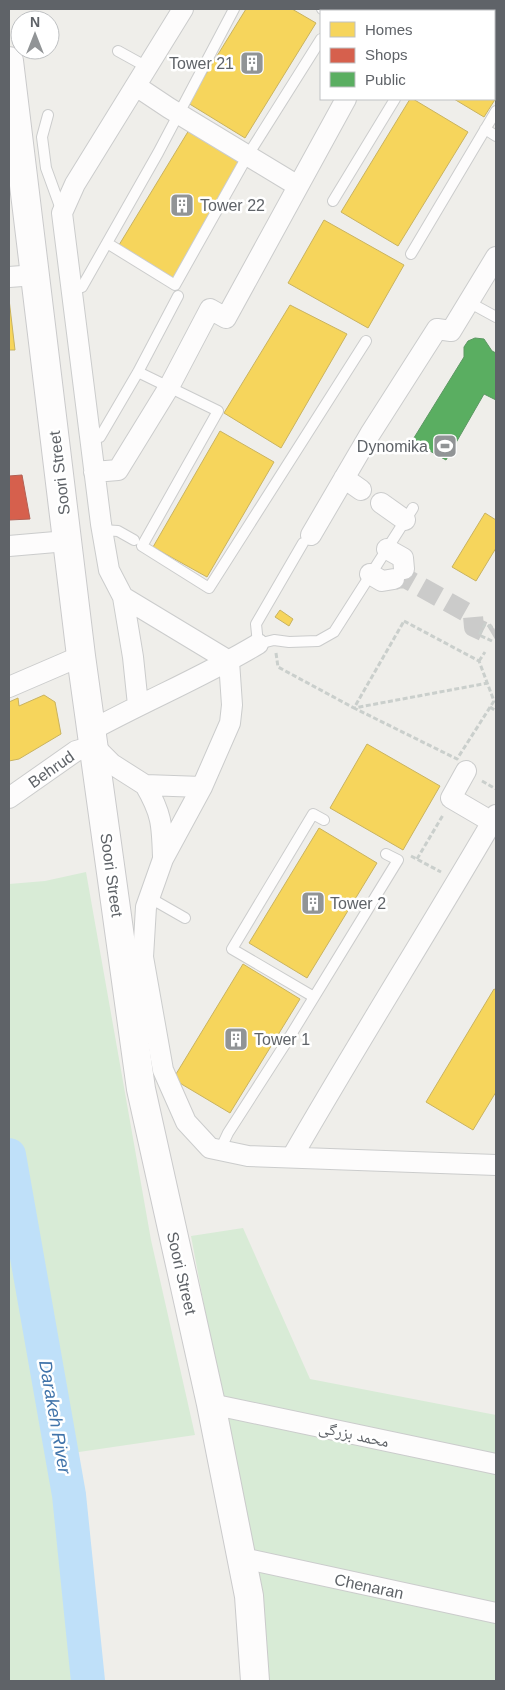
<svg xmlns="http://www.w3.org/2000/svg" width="505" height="1690" viewBox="0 0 505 1690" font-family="Helvetica,'Noto Naskh Arabic',sans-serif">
<rect width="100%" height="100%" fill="#efeeea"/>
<path fill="#d8ebd6" d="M86,872l65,368 44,195 -116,17 -30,7 27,222h-67v-797l36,-3z
M243,1228l67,151 186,36v266h-231l-22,-168 -52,-277z"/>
<path fill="#f6d55c" stroke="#c9b360" d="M246,9h46l24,14 -71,115 -57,-35z
M472,9h24v89l-12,19 -30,-18h40v-88h-23z
M410,99h3l55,33 -70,114 -57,-34z
M189,130l57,35 -70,115 -57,-35z
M324,220l80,45 -36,63 -80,-45z
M9,298v1l6,51h-6z
M290,305l57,29 -66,114 -57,-35z
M220,431l54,31 -67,115 -54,-30z
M485,513l11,7v28l-20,33 -24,-14z
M280,610l13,9 -4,7 -14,-9z
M44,695l11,7 6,32 -42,25 -10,2v-59l9,-4 1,8z
M367,744l73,42 -37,64 -73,-42z
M319,828l58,35 -70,115 -58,-35z
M243,964l57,35 -70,114 -57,-34z
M494,989l2,1v102l-23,38 -47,-28z"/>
<path fill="#d6604d" stroke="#b26155" d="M22,475l8,44 -21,1v-44z"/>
<path fill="#5aae61" stroke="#5c9863" d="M475,338l9,1 8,12 4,2v47l-12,-6 -38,66 -34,-19 52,-84v-10l4,-6z"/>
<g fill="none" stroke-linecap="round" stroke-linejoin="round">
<path stroke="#bfe0f9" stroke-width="34" d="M9,1155l60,340 19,186"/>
<path stroke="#cbcbca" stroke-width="20" stroke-dasharray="20 10" stroke-linecap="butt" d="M394,579l11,-1 68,38 1,11 17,8 5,-3"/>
<g stroke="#cbcccc" stroke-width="12">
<path id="lane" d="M322,9l4,2
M449,11l1,-2
M118,51l29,16
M48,115l-6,22 4,31 16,44
M485,129l11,7
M333,201l62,-102
M107,243l68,42 73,-130 73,-116
M411,254l85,-143
M72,290l10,-3 76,-134 76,-144
M474,305l22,12
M138,372l80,39 -76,135 67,42 157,-247
M90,440l10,-3 38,-65 40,-76
M102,530l16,1 16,9
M303,543l-47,81 2,20 16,-4 15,2 29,-1 16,-9 79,-124
M150,898l35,20
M314,997l-82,-48 81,-135 11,6
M220,1150l8,-17 61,-95 109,-178 -12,-6"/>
</g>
<g stroke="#cbcccc" stroke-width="22">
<path id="street" d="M183,9l-108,175 -13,29 39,311 8,46 14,27 106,64
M385,11l1,-2
M136,86l33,22 129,78
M9,277l27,-2
M94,472l24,-2 51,-83 41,-78 16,9 120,-219
M344,478l17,12
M381,503l24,17
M311,535l59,-101 67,-105 14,2 45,-74
M9,546l58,-5
M387,549l16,9 1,11
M370,574l12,7 12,-2
M123,597l10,60 5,48
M229,661l3,44 -2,18 -28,64 -39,72 -17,48 -3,50 20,113 23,52 24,26 38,8 248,9
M9,687l72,-31
M92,730c55,-30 113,-54 166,-86
M466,771l-15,27 41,24
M145,785c17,29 17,40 18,72
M9,798l67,-47 18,-5 18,18 33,21 57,2
M292,1157c66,-115 137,-227 204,-342
M211,1404l285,60
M242,1558l254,55"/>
</g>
<g stroke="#cacacb" stroke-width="30">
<path id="secondary" d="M9,61l72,595 60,433 70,315 38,192 6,85"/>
</g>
<path stroke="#cacfcc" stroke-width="3" stroke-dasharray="5 2.5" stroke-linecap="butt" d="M404,621l75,40 15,40 -37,58 -103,-51z
M492,641l-13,-6 6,-11 11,5
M276,653l2,14 76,41 134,-25
M479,661l6,-9
M490,707l6,4
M482,781l14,8
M411,856l30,16
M417,859l26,-44"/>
<use href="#lane" stroke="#fdfcfc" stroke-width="10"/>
<use href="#street" stroke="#fdfcfc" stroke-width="20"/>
<use href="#secondary" stroke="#fdfcfc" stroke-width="28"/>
</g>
<defs>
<g id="building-square" transform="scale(1.25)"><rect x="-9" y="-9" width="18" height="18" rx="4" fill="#919496" stroke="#fff"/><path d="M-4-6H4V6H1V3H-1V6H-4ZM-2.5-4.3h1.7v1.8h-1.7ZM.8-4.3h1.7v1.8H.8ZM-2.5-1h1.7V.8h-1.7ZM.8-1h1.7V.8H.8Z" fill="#fff"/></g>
<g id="stadium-square" transform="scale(1.25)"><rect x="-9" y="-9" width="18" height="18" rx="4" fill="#919496" stroke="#fff"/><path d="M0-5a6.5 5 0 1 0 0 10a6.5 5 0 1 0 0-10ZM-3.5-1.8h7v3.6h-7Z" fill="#fff"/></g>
</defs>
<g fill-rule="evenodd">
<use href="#building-square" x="252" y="63"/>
<use href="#building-square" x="182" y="205"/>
<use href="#stadium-square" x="445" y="446"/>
<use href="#building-square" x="313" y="903"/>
<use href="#building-square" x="236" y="1039"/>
</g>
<g text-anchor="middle" stroke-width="5" stroke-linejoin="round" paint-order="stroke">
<g font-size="16" fill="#5f6368" stroke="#fff" text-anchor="start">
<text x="234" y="69" text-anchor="end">Tower 21</text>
<text x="200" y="211">Tower 22</text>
<text x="428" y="452" text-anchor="end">Dynomika</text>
<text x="330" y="909">Tower 2</text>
<text x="254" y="1045">Tower 1</text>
</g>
<g font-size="16" fill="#5f6368" stroke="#fff">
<text transform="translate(59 473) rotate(-97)" y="6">Soori Street</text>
<text transform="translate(51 769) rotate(-35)" y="6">Behrud</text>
<text transform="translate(112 875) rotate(82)" y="6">Soori Street</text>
<text transform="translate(182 1273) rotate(77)" y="6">Soori Street</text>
<text transform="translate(354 1434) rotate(12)" y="6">محمد بزرگی</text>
<text transform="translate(369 1586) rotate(12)" y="6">Chenaran</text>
</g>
<g font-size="18" font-style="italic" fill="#4174aa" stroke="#fff">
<text transform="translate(55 1417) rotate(80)" y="6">Darakeh River</text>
</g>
</g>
<rect width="505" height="1690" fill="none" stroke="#5f6368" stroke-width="20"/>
<rect x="320" y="10" width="175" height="90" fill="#ffffff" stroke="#bfc1c3"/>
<rect x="330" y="22" width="25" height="15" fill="#f6d55c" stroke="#bfc1c3"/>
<text x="365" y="35" font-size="15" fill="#5f6368">Homes</text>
<rect x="330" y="48" width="25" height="15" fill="#d6604d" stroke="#bfc1c3"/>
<text x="365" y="60" font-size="15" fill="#5f6368">Shops</text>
<rect x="330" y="72" width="25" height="15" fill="#5aae61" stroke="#bfc1c3"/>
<text x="365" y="85" font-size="15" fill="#5f6368">Public</text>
<g transform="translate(35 35)"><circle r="24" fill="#ffffff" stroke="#bfc1c3"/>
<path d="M0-4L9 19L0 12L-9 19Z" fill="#919496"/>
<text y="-8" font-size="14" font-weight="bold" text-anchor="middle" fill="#5f6368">N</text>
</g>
</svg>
